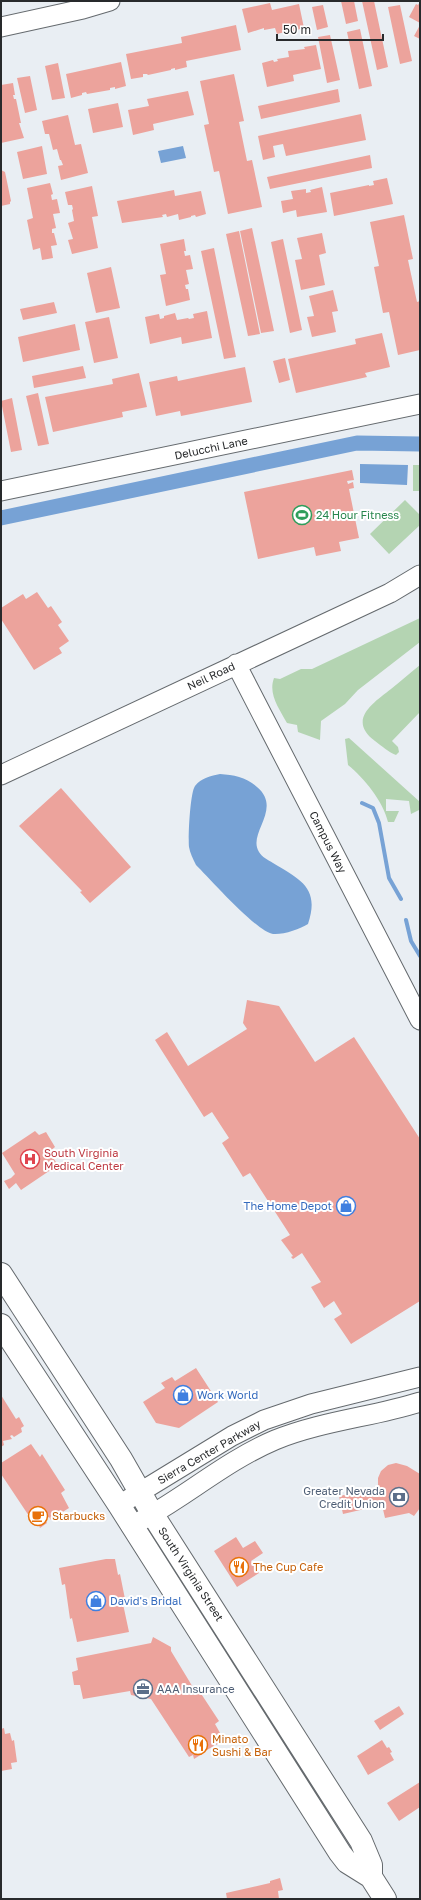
<svg xmlns="http://www.w3.org/2000/svg" width="421" height="1900" viewBox="0 0 421 1900" font-family="'Golos Text',sans-serif">
<rect width="100%" height="100%" fill="#e9eef3"/>
<path fill="#b4d4b2" d="M413,465h7v26h-7z
M405,500l15,15v10l-31,29 -19,-20z
M420,618v24l-62,48 -13,14 -24,17 -1,19 -22,-8 -1,-7 -10,-2c-8,-15 -19,-29 -13,-45l6,1 21,-10h11z
M420,665v47l-28,29 6,6 1,5 -3,3c-8,-3 -14,-9 -21,-14 -28,-21 -2,-38 16,-52 10,-8 19,-16 29,-24z
M349,738l71,64 -1,8 -8,4 -2,-13 -23,-2v12h13l-5,11h-6c-5,-21 -24,-44 -40,-57l-3,-26z"/>
<path fill="#77a2d5" d="M183,146l3,12 -25,5 -3,-12z
M360,464l48,1 -1,20 -47,-2z
M220,774c14,1 26,3 37,13 26,22 -10,46 2,65 3,5 9,8 14,11 28,17 47,25 35,61 -8,5 -25,11 -35,10 -16,-2 -63,-55 -77,-69 -3,-6 -6,-12 -7,-18 -1,-9 1,-54 6,-61 6,-8 16,-10 25,-12z"/>
<g fill="none" stroke-linecap="round" stroke-linejoin="round">
<path stroke="#77a2d5" stroke-width="4" d="M362,803l11,5 6,15 10,55 12,21
M406,920l5,21 9,15"/>
<path stroke="#77a2d5" stroke-width="15" d="M1,518l356,-75 63,1"/>
</g>
<path fill="#eca39c" d="M341,1h13l4,20 -12,3z
M362,1h12l14,66 -11,3z
M420,2v21l-11,-6 7,-13 2,1z
M270,3l2,7 27,-6 5,24 -11,3v-2l-4,1v1l-12,3 -2,-6 -11,2v-2l-16,5 -6,-24z
M323,5l5,22 -11,3 -5,-23z
M400,5l12,56 -12,3 -12,-57z
M236,25l5,25 -55,11 1,6 -12,3v-2l-4,1v1l-23,5 -1,-1h-4v3l-12,2 -5,-25 56,-11 -1,-6z
M420,25v14l-6,-3z
M360,29l12,57 -13,3 -12,-57z
M330,35l10,45 -13,3 -9,-46z
M316,45l5,24 -28,6 1,6 -27,6 -5,-24 11,-3 1,2 4,-1 -1,-2 12,-2 -1,-6 17,-2 -1,-2z
M121,62l5,24 -11,3v-2l-5,1v2l-23,4 -1,-2 -4,1v2l-11,3 -5,-24z
M58,63l7,35 -13,2 -7,-34z
M234,74l10,47 -5,1 8,39 5,-1 10,47 -34,7 -9,-43 -5,1 -10,-47 5,-1 -9,-43z
M30,76l7,34 -12,3 -8,-35z
M13,83l2,12h-2l1,4h2l5,24h-2l5,15 -23,5v-58z
M338,89l2,13 -79,17 -3,-13z
M188,91l6,24 -41,9 1,6 -21,5 -5,-25 21,-4 -2,-7z
M118,103l5,24 -30,6 -5,-24z
M361,114l5,26 -80,16 -3,-12 -10,2 2,11 -12,3 -5,-24z
M68,115l7,30 6,-1 7,29 -27,7 -3,-14 5,-1 -2,-5h-1l-3,-11 -4,1 -4,-16h-4l-3,-13z
M42,146l5,28 -24,5 -6,-27z
M370,155l2,13 -102,21 -3,-12z
M1,170l4,2 6,29 -1,1v2l-9,2z
M387,178l6,26 -59,12 -4,-23 39,-8v1l5,-1 -1,-4z
M50,183l3,11 -2,1 1,5 5,-1 3,14 -7,1 3,14 -4,1v4h2l3,12 -6,1 2,12 -11,2 -2,-12 -7,2 -6,-30 6,-2 -6,-30z
M92,186l6,30 -6,1 6,31 -26,6 -4,-14 5,-1 -5,-16 6,-2 -2,-11 1,-1 -1,-4h-4l-3,-13z
M322,187l5,25 -30,5 -1,-7 -13,3 -2,-12 12,-2 -2,-8 15,-2v4l5,-1 -1,-2z
M174,190l1,6 26,-5 5,23 -10,3 -1,-2 -4,1v1l-12,3 -1,-6 -11,3 -1,-3 -4,1 1,2 -41,6 -5,-22z
M404,215l9,44 -5,1 9,42 3,-1v49l-22,5 -9,-43 -6,1 -9,-46 5,-1 -9,-44z
M252,228l22,103 -13,2 -21,-102z
M239,231l21,103 -12,2 -22,-102z
M322,233l4,20 -7,2 6,30 -24,5 -6,-30 7,-1 -5,-21z
M184,239l2,12h-2l1,5 5,-1 3,14 -7,1 3,14 -4,1 1,4h2l2,11 -24,6 -6,-31 6,-1 -6,-30z
M283,239l19,91 -12,3 -19,-91z
M214,248l22,109 -12,2 -23,-108z
M111,267l9,41 -24,5 -9,-40z
M333,290l5,21 -6,1 4,20 -24,5 -5,-20 7,-1 -5,-20z
M54,302l3,11 -34,7 -3,-11z
M207,311l5,27 -30,6 -1,-7 -31,7 -5,-27 14,-3 1,5 4,-1v-2l11,-3 2,7 11,-2 1,1 5,-1 -1,-4z
M109,317l9,41 -24,5 -9,-41z
M75,324l5,26 -57,12 -5,-25z
M382,333l8,34 -25,6 2,4 -71,16 -8,-34 68,-15 -1,-5z
M285,358l5,22 -11,3 -6,-22z
M83,366l3,12 -52,10 -2,-12z
M245,367l7,35 -71,14 -1,-5 -24,5 -7,-34 28,-6 1,5z
M139,373l8,34 -25,5 1,5 -70,15 -8,-35 68,-13 -1,-5z
M38,393l11,51 -11,2 -12,-50z
M12,398l10,52 -11,2 -10,-51z
M352,470l2,10 -7,1 1,3 5,-2 1,6 -5,1 10,49 -20,4 2,9 -25,5 -2,-9 -56,12 -14,-67z
M37,592l11,16 3,-2 11,16 -4,3 11,16 -10,7 3,5 -28,17 -33,-51v-11l22,-14 3,5z
M61,788l70,79 -41,36 -10,-11 2,-1 -63,-65z
M247,1000l32,6 36,56 39,-25 66,102v162l-69,43 -17,-25 8,-5 -8,-13 -10,7 -13,-21 10,-5 -19,-29 -9,6 -2,-2 2,-1 -12,-16 9,-5 -40,-62 -7,4 -21,-34 7,-5 -17,-26 -8,5 -49,-77 12,-8 21,34 59,-37 -4,-6z
M35,1131l4,4 7,-3 9,15 -6,5 9,13 -37,25 -5,-7 -7,6 -5,-8 7,-3 4,-4 -13,-21z
M196,1368l22,34 -39,26 -23,-5 -13,-21 22,-14 -4,-5 11,-6 3,4z
M1,1395l15,24 3,-2 5,9 -3,2 1,4 -8,5 -2,-2 -2,1 2,3 -9,2 1,4 -3,2z
M31,1444l9,13 2,-3 23,36 -4,3 8,15 -8,5v-3l-3,2 1,2 -8,6 -2,-3 -4,2 2,4 -7,5 -2,-5 -3,2 -34,-51v-11z
M396,1463l11,3 13,8v34l-6,8 -5,-3 -24,5 -3,-13 -39,9 -4,-18 39,-8v-10l3,-7 7,-6z
M236,1537l7,11 12,-7 8,12 -12,8 8,12 -22,14 -23,-36z
M106,1559h9l3,16 2,-1 6,30h-3l6,28 -52,10 -5,-24 -2,1 -5,-35 -3,1 -3,-17z
M153,1637l18,10v4l23,38 2,-3 23,35 -4,3 9,16 -8,5 -1,-4 -3,2 2,3 -9,5 -2,-3 -3,3 2,3 -8,5 -1,-4 -4,2 -38,-58 -20,-4 -1,-4 -47,8 -3,-14h-6l-2,-13 6,-2 -2,-12 75,-15z
M399,1706l5,8 -24,16 -6,-9z
M4,1728l1,6 5,-1 2,8 2,-1 3,22 -6,1 1,6 -11,2v-42z
M382,1740l5,8 2,-1 3,5 -2,1 4,7 -26,15 -11,-19z
M420,1782v25l-21,14 -12,-18z
M280,1878l3,12 -5,1 1,8h-52l-1,-6 44,-10v-2z"/>
<g fill="none" stroke-linecap="round" stroke-linejoin="round">
<g stroke="#656a6e" stroke-width="21">
<path id="minor" d="M1,27l82,-18 27,-8
M1,491l419,-87
M236,664l184,356
M1,775l389,-182 30,-18
M119,1505l113,-69 32,-16 47,-16 109,-27
M131,1526c50,-25 92,-64 144,-86 47,-19 97,-23 145,-38"/>
</g>
<g stroke="#656a6e" stroke-width="24">
<path id="major" d="M1,1274l120,185 32,56 208,326 10,24v12
M1,1325l118,180 221,348 7,9 24,15 14,22"/>
</g>
<use href="#minor" stroke="#fff" stroke-width="19"/>
<use href="#major" stroke="#fff" stroke-width="22"/>
</g>
<defs>
<g id="stadium-ring" transform="scale(1)"><circle r="9.5" fill="#fff" stroke="#2e9e5b" stroke-width="1.5"/><path d="M0-5a6.5 5 0 1 0 0 10a6.5 5 0 1 0 0-10ZM-3.5-1.8h7v3.6h-7Z" fill="#2e9e5b"/></g>
<g id="hospital-ring" transform="scale(1)"><circle r="9.5" fill="#fff" stroke="#e0444e" stroke-width="1.5"/><path d="M-5-5h3v3.5h4V-5h3V5h-3V1.5h-4V5h-3Z" fill="#e0444e"/></g>
<g id="shop-ring" transform="scale(1)"><circle r="9.5" fill="#fff" stroke="#3f7fe0" stroke-width="1.5"/><path d="M-5-2.5h2.3a2.7 3.5 0 0 1 5.4 0H5L5.5 6h-11ZM-1.5-2.5h3a1.5 2.3 0 0 0-3 0Z" fill="#3f7fe0"/></g>
<g id="bank-ring" transform="scale(1)"><circle r="9.5" fill="#fff" stroke="#5c6f8a" stroke-width="1.5"/><path d="M-6-4H6V4H-6ZM0-2.3a2.3 2.3 0 1 0 0 4.6a2.3 2.3 0 1 0 0-4.6Z" fill="#5c6f8a"/></g>
<g id="cafe-ring" transform="scale(1)"><circle r="9.5" fill="#fff" stroke="#e8710a" stroke-width="1.5"/><path d="M-5.5-4.5H6V0H3Q3 3.5 0 3.5H-2.5Q-5.5 3.5-5.5 0ZM3-3.2v2h1.7v-2ZM-6 4.5H4V6H-6Z" fill="#e8710a"/></g>
<g id="restaurant-ring" transform="scale(1)"><circle r="9.5" fill="#fff" stroke="#e8710a" stroke-width="1.5"/><path d="M-5-6h1v4h1v-4h1v4h1v-4h1v5L-1.5 .5V6h-2V.5L-5-1ZM5-6V6H3V1.5H1.5Q1.5-4 5-6Z" fill="#e8710a"/></g>
<g id="office-ring" transform="scale(1)"><circle r="9.5" fill="#fff" stroke="#5c6f8a" stroke-width="1.5"/><path d="M-6-3h4V-5.5h4V-3h4V5H-6ZM-1-4.5V-3h2v-1.5ZM-6 0V1H6V0Z" fill="#5c6f8a"/></g>
</defs>
<g fill-rule="evenodd">
<use href="#stadium-ring" x="302" y="515"/>
<use href="#hospital-ring" x="30" y="1159"/>
<use href="#shop-ring" x="346" y="1206"/>
<use href="#shop-ring" x="183" y="1395"/>
<use href="#bank-ring" x="399" y="1497"/>
<use href="#cafe-ring" x="38" y="1516"/>
<use href="#restaurant-ring" x="239" y="1567"/>
<use href="#shop-ring" x="96" y="1601"/>
<use href="#office-ring" x="143" y="1689"/>
<use href="#restaurant-ring" x="198" y="1745"/>
</g>
<g text-anchor="middle" stroke-width="4" stroke-linejoin="round" paint-order="stroke">
<g font-size="11" fill="#282a2c" stroke="#fff">
<text transform="translate(211 448) rotate(-12)" y="4">Delucchi Lane</text>
<text transform="translate(211 676) rotate(-25)" y="4">Neil Road</text>
<text transform="translate(328 842) rotate(63)" y="4">Campus Way</text>
<text transform="translate(209 1452) rotate(-30)" y="4">Sierra Center Parkway</text>
<text transform="translate(191 1574) rotate(57)" y="4">South Virginia Street</text>
</g>
<g font-size="11" fill="#27864d" stroke="#fff" text-anchor="start">
<text x="316" y="519">24 Hour Fitness</text>
</g>
<g font-size="11" fill="#be3a42" stroke="#fff" text-anchor="start">
<text x="44" y="1157">South Virginia<tspan x="44" dy="13">Medical Center</tspan></text>
</g>
<g font-size="11" fill="#366cbe" stroke="#fff" text-anchor="start">
<text x="332" y="1210" text-anchor="end">The Home Depot</text>
<text x="197" y="1399">Work World</text>
<text x="110" y="1605">David's Bridal</text>
</g>
<g font-size="11" fill="#4e5e75" stroke="#fff" text-anchor="end">
<text x="385" y="1495">Greater Nevada<tspan x="385" dy="13">Credit Union</tspan></text>
<text x="157" y="1693" text-anchor="start">AAA Insurance</text>
</g>
<g font-size="11" fill="#c56008" stroke="#fff" text-anchor="start">
<text x="52" y="1520">Starbucks</text>
<text x="253" y="1571">The Cup Cafe</text>
<text x="212" y="1743">Minato<tspan x="212" dy="13">Sushi &amp; Bar</tspan></text>
</g>
</g>
<rect width="421" height="1900" fill="none" stroke="#282a2c" stroke-width="4"/>
<path d="M277 34v6h106v-6" fill="none" stroke="#282a2c" stroke-width="2"/>
<text x="283" y="34" font-size="12" fill="#282a2c" stroke="#ffffff" stroke-width="3" paint-order="stroke">50 m</text>
</svg>
